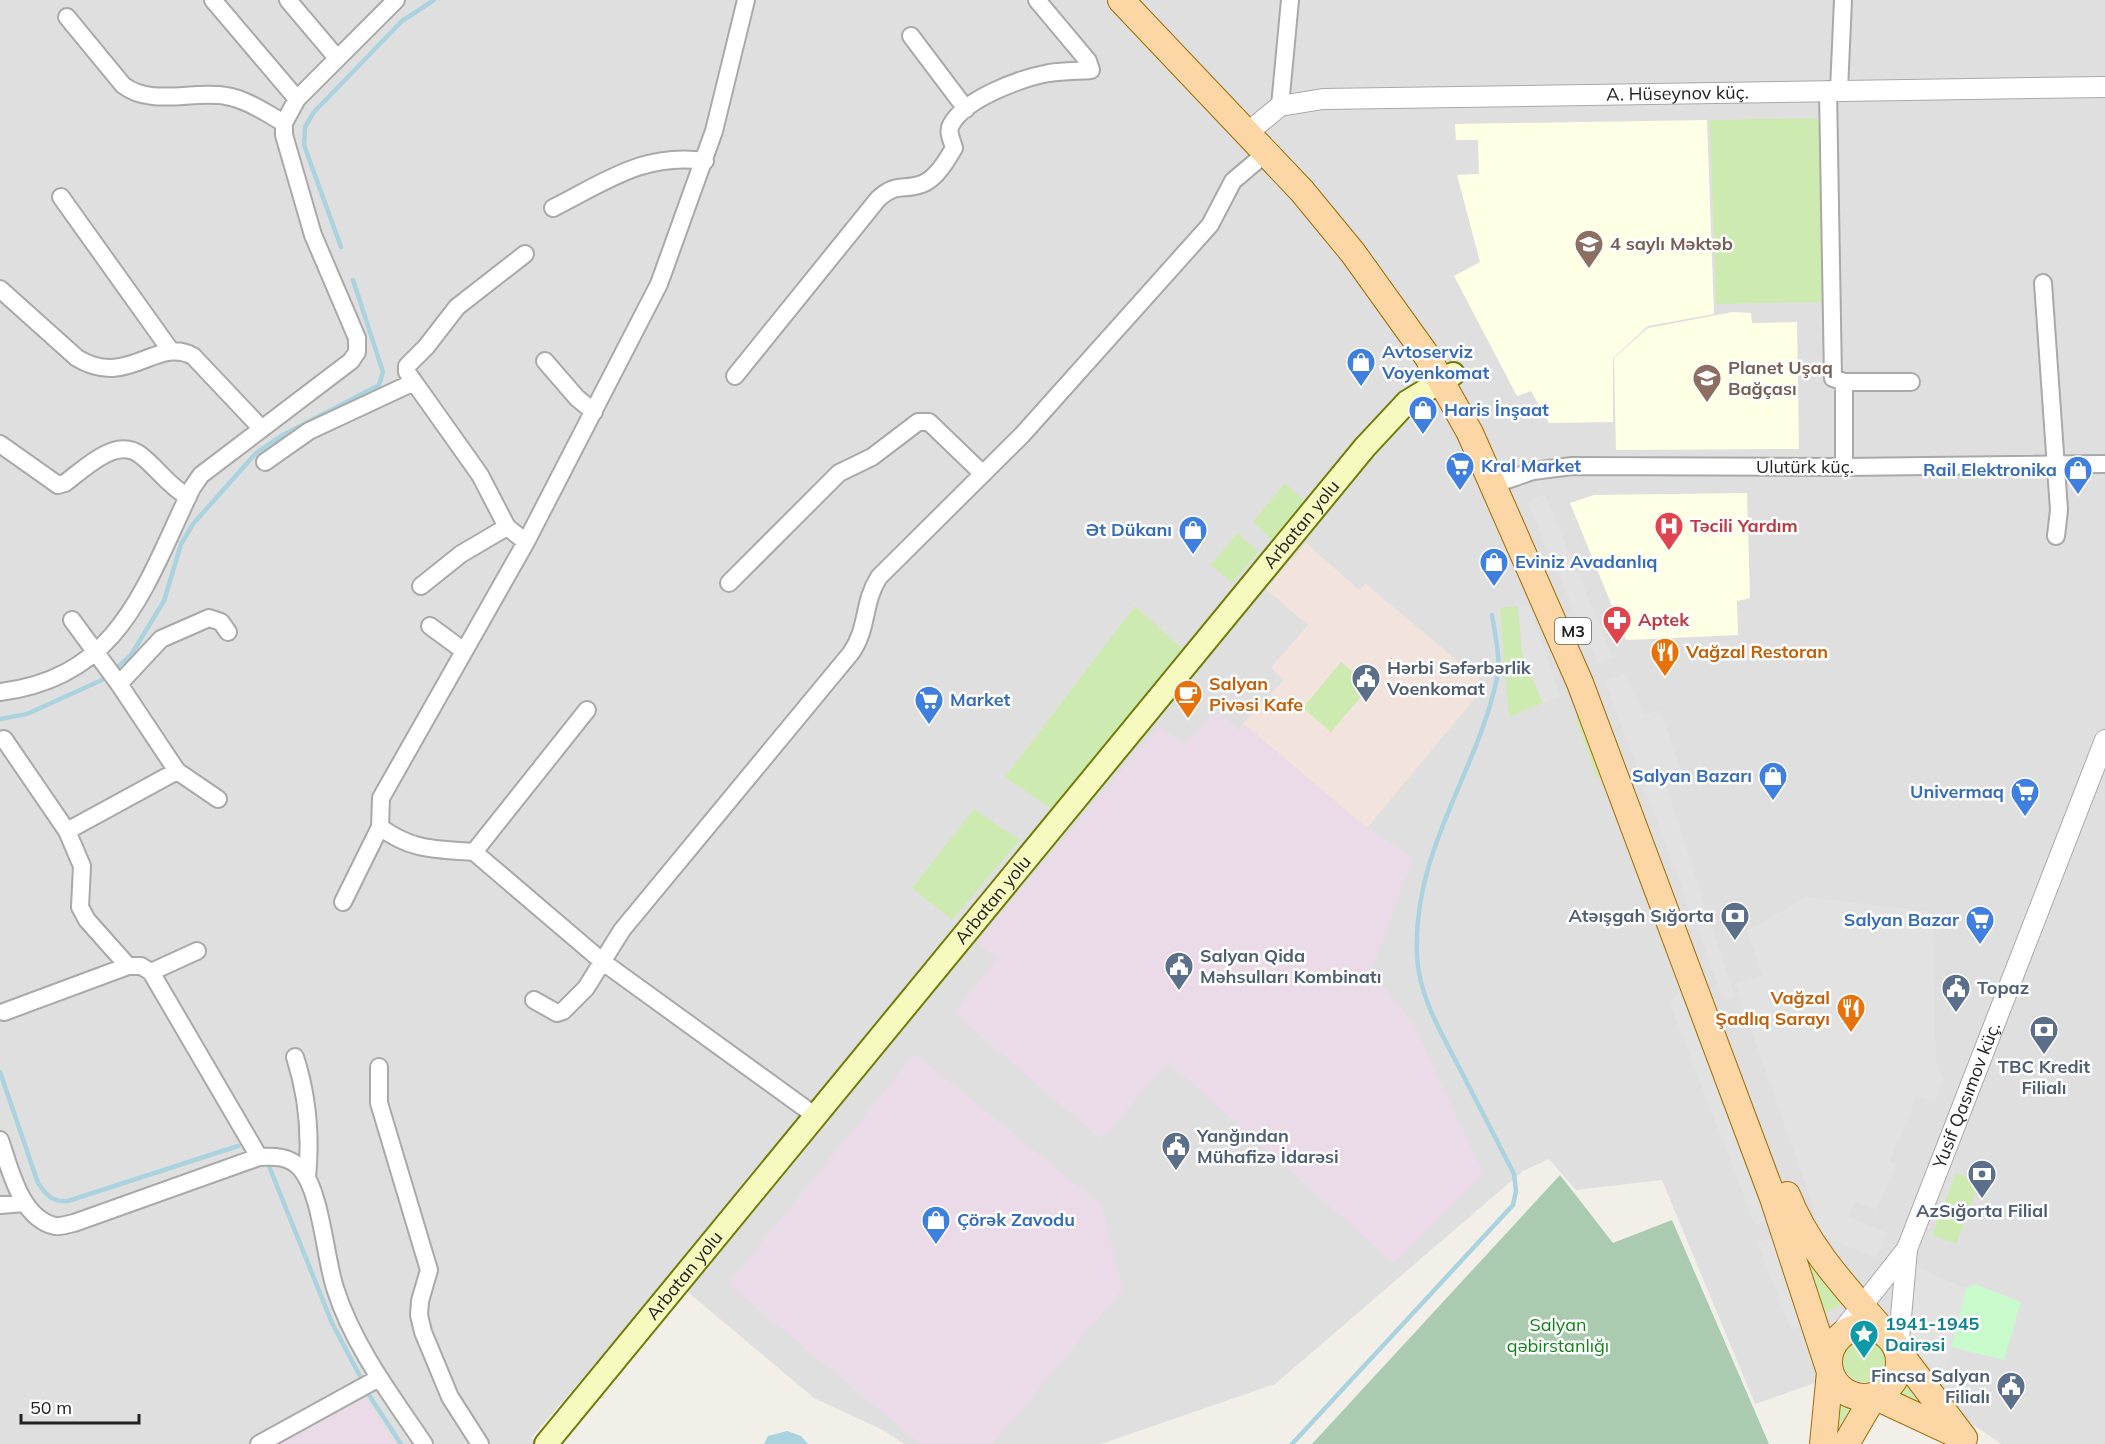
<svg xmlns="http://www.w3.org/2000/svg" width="2105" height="1444" viewBox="0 0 2105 1444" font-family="Mulish,sans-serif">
<rect width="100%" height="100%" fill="#f2efe9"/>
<path fill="#e0dfdf" d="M0,0h2105v1444h-104l-47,-33 -48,-60 -151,53 -93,-224 -86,10 -27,-31 -26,12 -248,213 -174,60h-197l-21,-14 -69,-32 -144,-121 -139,161 6,6h-537z"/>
<path fill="#ebdbe8" d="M1215,710l24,21 4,-8 124,105 46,30 -42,113 43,54 69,149 -89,89 -226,-201 -67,77 -147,-126 43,-54 -20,-17 182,-216 25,19z
M915,1054l186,151 22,83 -131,156h-71l-193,-160z
M365,1398l30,46h-115z"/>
<path fill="#ffffe5" d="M1707,120l7,194 -66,12 -35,32v64l-64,1 -18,-32 -14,5 -63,-120 26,-14 -23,-87 22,-1 -1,-34h-22l-1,-16z
M1733,312l18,1 1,10 45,-1 2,127 -183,1 -2,-92 34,-30z
M1747,493l3,105 -13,3 1,34 -112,5 -56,-137 24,-8z"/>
<path fill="#f3e3dd" d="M1306,543l53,47 7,-6 120,101 -119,143 -124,-105 41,-43 -13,-12 37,-43 -42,-36z"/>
<path fill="#cdebb0" d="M1822,118l3,184 -109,2 -6,-184z
M1285,483l19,18 -32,39 -19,-18z
M1237,533l22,19 -27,31 -21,-18z
M1135,606l47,42 -130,161 -47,-32z
M1518,606l4,46 21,51 -34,14 -9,-109z
M1341,662l29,24 -39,46 -28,-24z
M1583,709l25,70 -11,-1 -21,-60z
M974,809l46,31 -68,80 -40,-32z
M1956,1173l24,8 -24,63 -24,-9z
M1807,1257l38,46 -20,10z
M1843 1361a21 21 0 1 1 42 0a21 21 0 1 1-42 0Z
M1907,1383l33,35 -43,-21z
M1839,1403l13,4 -16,26z"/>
<path fill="#aacbaf" d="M1560,1175l53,68 59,-23 97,224h-457z"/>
<path fill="#c8facc" d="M1975,1284l46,18 -17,58 -53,-13 15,-59z"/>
<path fill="#e2e2e2" d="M1545,494l68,163 -16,6 -70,-161z
M1529,604l31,92 -17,7 -21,-51 -4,-46z
M1624,674l20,41 16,-5 24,69 -18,6 69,212 -11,4 -119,-319z
M1806,897l127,15 2,151 9,15 -10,24 -17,-6 -27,65 6,3 -19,46 -22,-8 -6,15 38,16 -11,25 -60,-24 -3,-28 -78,-222 27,-9 -15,-44z
M1687,984l84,235 -16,6 -86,-223z
M1776,1236l29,89 -14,5 -34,-87z
M1916,1268l50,20 -22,87 -33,-23z"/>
<path fill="#aad3df" d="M787,1431l14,5 7,8h-44l4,-8z"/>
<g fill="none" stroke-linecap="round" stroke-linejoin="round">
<path stroke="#aad3df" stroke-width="4.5" d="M341,247l-37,-102 1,-18 9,-15 88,-91 32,-21
M118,667l13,-12 33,-54 17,-57 12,-20 63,-71 25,-17 98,-51 4,-13 -30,-92
M0,719l27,-5 75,-34
M0,1072l38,111c9,13 14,19 30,18l170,-55
M269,1166l63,157 29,55
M369,1395l32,49
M1292,1444l221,-239 3,-14 -2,-17c-18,-35 -36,-70 -54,-105 -18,-35 -41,-72 -43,-113 -5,-106 60,-182 80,-278 4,-20 -2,-43 -5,-63"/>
<g stroke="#a9a9a9" stroke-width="20">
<path id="minor" d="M213,0l84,99
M288,0l49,58
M67,17l56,68c28,22 69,5 103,11 20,3 40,17 58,27
M911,36l55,73
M1828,90l5,288 11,4h67
M1839,90l4,-90
M1280,106l10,-106
M61,197l110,154
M553,208c52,-26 91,-56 152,-47
M2043,283l16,227 -3,26
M0,289l77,69c51,31 79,-22 116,-2l68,72
M545,361l32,37 17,14
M735,376l143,-177c18,-17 25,-8 44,-15 14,-5 25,-24 32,-36 -2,-8 -7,-16 -3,-23 14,-27 71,-47 98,-52 14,-2 29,-2 42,-3l-3,-9 -51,-61
M414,382l-7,-10v-6l19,-19 31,-40 68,-53
M1844,382v85
M0,444l58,41 7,-2c18,-13 50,-46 74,-29 18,13 28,31 49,43
M265,462l44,-31 105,-49 66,93 27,52 19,15
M1507,480l26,-9 39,-5 272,1 261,-3
M729,583l110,-110 33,-16 46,-35h11l54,52
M421,586l40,-32 46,-27
M72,620l47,64 58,87 -110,60 15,35 -2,41 7,13 41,46
M430,626l34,25
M119,684l42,-45 48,-21 12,4 7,10
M0,692c121,-15 145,-107 192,-204l9,-13 150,-114 6,-9v-14l-44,-103 -29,-100v-12l13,-24 99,-99
M587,710l-113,142 129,110 214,155
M4,739l63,92
M177,771l41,28
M380,827c32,24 56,22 94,25
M343,902l37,-75 1,-29 145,-256 133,-258 55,-153 32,-131
M151,972l46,-21
M534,1000l23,13 6,-2 23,-23 36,-58 229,-277c18,-26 11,-49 28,-76l143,-142 188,-210 23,-44 33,-28
M4,1012l124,-46h13l10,6 108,185
M295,1057c13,40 16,80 12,121
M379,1067v36l50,167 -9,31 -1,14 4,17 27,65 30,47
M0,1140c10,28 20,78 55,86 5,1 13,-2 19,-3l185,-66c15,-1 31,-1 42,12 20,23 24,88 34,119 18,57 56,107 89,156
M0,1205l25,-2
M259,1444l120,-66"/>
</g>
<g stroke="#a9a9a9" stroke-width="22">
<g id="tertiary">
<path id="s1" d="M1257,125l23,-19 43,-7 782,-12"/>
<path id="s2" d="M1907,1249l198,-509"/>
<path d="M1835,1340l72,-91 -9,102"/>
</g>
</g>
<g stroke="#707d05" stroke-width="26">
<g id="secondary">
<path id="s3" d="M546,1444l819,-997 42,-45 46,-28"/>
</g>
</g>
<g stroke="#a06b00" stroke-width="28">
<path id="primary" d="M1121,0l181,191 51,62 74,103 43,77 110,250 193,515 57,174 -7,72
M1787,1195c21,54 61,95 98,138
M1829 1362a35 35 0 1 1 70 0a35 35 0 1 1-70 0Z
M1846,1444l28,-48 90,42 -66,-87"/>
</g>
<use href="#minor" stroke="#fff" stroke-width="16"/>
<use href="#tertiary" stroke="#fff" stroke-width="20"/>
<use href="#secondary" stroke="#f7fabf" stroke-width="22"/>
<use href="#primary" stroke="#fcd6a4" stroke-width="26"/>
</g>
<defs>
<g id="school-pin" transform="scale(1.5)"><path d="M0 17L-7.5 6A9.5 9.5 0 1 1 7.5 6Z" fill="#8d6e63" stroke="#fff"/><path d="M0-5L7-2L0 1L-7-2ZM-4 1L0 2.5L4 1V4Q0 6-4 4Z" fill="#fff"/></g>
<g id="shop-pin" transform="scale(1.5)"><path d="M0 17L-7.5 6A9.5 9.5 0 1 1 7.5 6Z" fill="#3f7fe0" stroke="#fff"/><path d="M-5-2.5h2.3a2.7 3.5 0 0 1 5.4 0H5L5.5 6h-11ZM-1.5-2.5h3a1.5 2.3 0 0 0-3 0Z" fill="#fff"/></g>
<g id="supermarket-pin" transform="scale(1.5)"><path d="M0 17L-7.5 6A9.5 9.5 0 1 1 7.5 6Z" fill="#3f7fe0" stroke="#fff"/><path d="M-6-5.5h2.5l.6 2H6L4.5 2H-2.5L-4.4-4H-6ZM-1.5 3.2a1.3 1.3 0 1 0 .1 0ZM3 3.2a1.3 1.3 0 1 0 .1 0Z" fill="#fff"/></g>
<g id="hospital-pin" transform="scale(1.5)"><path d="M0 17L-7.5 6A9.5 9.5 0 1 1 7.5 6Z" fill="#e0444e" stroke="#fff"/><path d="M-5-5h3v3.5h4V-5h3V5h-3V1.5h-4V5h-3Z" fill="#fff"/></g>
<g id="pharmacy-pin" transform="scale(1.5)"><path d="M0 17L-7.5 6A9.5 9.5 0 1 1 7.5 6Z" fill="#e0444e" stroke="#fff"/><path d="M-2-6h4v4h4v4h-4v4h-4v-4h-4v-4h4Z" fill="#fff"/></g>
<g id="restaurant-pin" transform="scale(1.5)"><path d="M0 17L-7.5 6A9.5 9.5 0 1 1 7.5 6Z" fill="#e8710a" stroke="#fff"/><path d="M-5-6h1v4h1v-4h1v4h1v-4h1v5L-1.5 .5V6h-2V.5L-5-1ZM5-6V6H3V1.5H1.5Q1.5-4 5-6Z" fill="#fff"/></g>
<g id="civic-pin" transform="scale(1.5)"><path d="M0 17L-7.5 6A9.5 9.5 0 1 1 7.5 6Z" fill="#5c6f8a" stroke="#fff"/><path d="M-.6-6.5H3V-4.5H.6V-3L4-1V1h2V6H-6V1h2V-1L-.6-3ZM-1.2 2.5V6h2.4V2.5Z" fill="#fff"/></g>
<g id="cafe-pin" transform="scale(1.5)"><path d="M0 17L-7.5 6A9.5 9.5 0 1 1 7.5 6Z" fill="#e8710a" stroke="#fff"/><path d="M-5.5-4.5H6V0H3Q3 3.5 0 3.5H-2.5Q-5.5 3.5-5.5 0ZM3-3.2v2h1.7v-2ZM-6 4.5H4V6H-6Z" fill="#fff"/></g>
<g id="bank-pin" transform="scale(1.5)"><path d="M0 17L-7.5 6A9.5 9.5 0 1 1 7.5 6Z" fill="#5c6f8a" stroke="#fff"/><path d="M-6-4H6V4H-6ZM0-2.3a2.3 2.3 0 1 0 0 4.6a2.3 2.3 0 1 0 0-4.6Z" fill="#fff"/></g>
<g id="sight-pin" transform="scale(1.5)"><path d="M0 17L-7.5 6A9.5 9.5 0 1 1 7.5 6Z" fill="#0f9aa8" stroke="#fff"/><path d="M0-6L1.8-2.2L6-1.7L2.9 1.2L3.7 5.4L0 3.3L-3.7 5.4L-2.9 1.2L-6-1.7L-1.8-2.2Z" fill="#fff"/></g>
</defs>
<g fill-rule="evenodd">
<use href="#school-pin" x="1589" y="244"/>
<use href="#shop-pin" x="1361" y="362"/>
<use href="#school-pin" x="1707" y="378"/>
<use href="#shop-pin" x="1423" y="410"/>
<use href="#supermarket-pin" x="1460" y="466"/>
<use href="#shop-pin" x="2078" y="470"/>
<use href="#hospital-pin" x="1669" y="526"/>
<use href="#shop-pin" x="1193" y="530"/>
<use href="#shop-pin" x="1494" y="562"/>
<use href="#pharmacy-pin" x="1617" y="620"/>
<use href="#restaurant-pin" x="1665" y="652"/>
<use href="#civic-pin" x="1366" y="678"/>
<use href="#cafe-pin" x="1188" y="694"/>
<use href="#supermarket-pin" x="929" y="700"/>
<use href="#shop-pin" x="1773" y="776"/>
<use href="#supermarket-pin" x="2025" y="792"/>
<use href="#bank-pin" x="1735" y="916"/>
<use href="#supermarket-pin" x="1980" y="920"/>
<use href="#civic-pin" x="1179" y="966"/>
<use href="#civic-pin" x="1956" y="988"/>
<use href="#restaurant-pin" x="1851" y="1008"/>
<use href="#bank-pin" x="2044" y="1030"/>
<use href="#civic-pin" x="1176" y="1146"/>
<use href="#bank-pin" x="1982" y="1174"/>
<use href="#shop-pin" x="936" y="1220"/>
<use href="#sight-pin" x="1864" y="1334"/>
<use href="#civic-pin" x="2011" y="1386"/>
</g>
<g text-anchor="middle" stroke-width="5" stroke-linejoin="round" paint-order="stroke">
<rect fill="#fff" stroke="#646464" stroke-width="1.5" x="1555" y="618" width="36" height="26" rx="4.5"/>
<g font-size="16" font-weight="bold" fill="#222">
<text x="1573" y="637">M3</text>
</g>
<g font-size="18" fill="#222" stroke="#fff">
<text dy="6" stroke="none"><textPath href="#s1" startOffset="428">A. Hüseynov küç.</textPath></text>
<text x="1805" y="473">Ulutürk küç.</text>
<text dy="6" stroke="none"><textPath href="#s3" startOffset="1190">Arbatan yolu</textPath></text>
<text dy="6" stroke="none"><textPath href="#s3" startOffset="704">Arbatan yolu</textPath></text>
<text dy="6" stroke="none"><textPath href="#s2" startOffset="165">Yusif Qasımov küç.</textPath></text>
<text dy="6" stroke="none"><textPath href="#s3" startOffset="218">Arbatan yolu</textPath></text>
</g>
<g font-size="18" font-weight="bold" fill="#785e54" stroke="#fff" text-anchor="start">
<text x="1610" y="250">4 saylı Məktəb</text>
<text x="1728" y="374">Planet Uşaq<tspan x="1728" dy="21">Bağçası</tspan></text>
</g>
<g font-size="18" font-weight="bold" fill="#366cbe" stroke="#fff" text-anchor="start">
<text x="1382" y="358">Avtoserviz<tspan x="1382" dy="21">Voyenkomat</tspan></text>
<text x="1444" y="416">Haris İnşaat</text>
<text x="1481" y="472">Kral Market</text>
<text x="2057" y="476" text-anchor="end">Rail Elektronika</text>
<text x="1172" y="536" text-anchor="end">Ət Dükanı</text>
<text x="1515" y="568">Eviniz Avadanlıq</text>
<text x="950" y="706">Market</text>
<text x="1752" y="782" text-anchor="end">Salyan Bazarı</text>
<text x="2004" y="798" text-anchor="end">Univermaq</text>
<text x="1959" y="926" text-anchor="end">Salyan Bazar</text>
<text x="957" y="1226">Çörək Zavodu</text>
</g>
<g font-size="18" font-weight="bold" fill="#be3a42" stroke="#fff" text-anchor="start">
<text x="1690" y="532">Təcili Yardım</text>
<text x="1638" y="626">Aptek</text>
</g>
<g font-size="18" font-weight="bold" fill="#c56008" stroke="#fff" text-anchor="start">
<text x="1686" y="658">Vağzal Restoran</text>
<text x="1209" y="690">Salyan<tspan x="1209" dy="21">Pivəsi Kafe</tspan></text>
<text x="1830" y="1004" text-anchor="end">Vağzal<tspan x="1830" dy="21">Şadlıq Sarayı</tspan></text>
</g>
<g font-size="18" font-weight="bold" fill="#4e5e75" stroke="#fff" text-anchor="start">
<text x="1387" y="674">Hərbi Səfərbərlik<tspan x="1387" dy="21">Voenkomat</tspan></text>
<text x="1714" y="922" text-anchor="end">Atəışgah Sığorta</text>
<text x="1200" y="962">Salyan Qida<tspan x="1200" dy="21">Məhsulları Kombinatı</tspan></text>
<text x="1977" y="994">Topaz</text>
<text x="2044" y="1073" text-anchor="middle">TBC Kredit<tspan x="2044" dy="21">Filialı</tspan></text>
<text x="1197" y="1142">Yanğından<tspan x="1197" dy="21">Mühafizə İdarəsi</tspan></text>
<text x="1982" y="1217" text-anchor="middle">AzSığorta Filial</text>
<text x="1990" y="1382" text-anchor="end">Fincsa Salyan<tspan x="1990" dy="21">Filialı</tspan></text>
</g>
<g font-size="18" font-weight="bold" fill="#0d838f" stroke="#fff" text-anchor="start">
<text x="1885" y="1330">1941-1945<tspan x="1885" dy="21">Dairəsi</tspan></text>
</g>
<g font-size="18" fill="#0c8416" stroke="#fff">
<text x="1558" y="1331">Salyan<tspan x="1558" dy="21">qəbirstanlığı</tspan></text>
</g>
</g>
<path d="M21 1414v9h118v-9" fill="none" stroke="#222222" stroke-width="3"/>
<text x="30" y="1414" font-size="18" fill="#222222" stroke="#ffffff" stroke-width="4.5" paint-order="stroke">50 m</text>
</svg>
